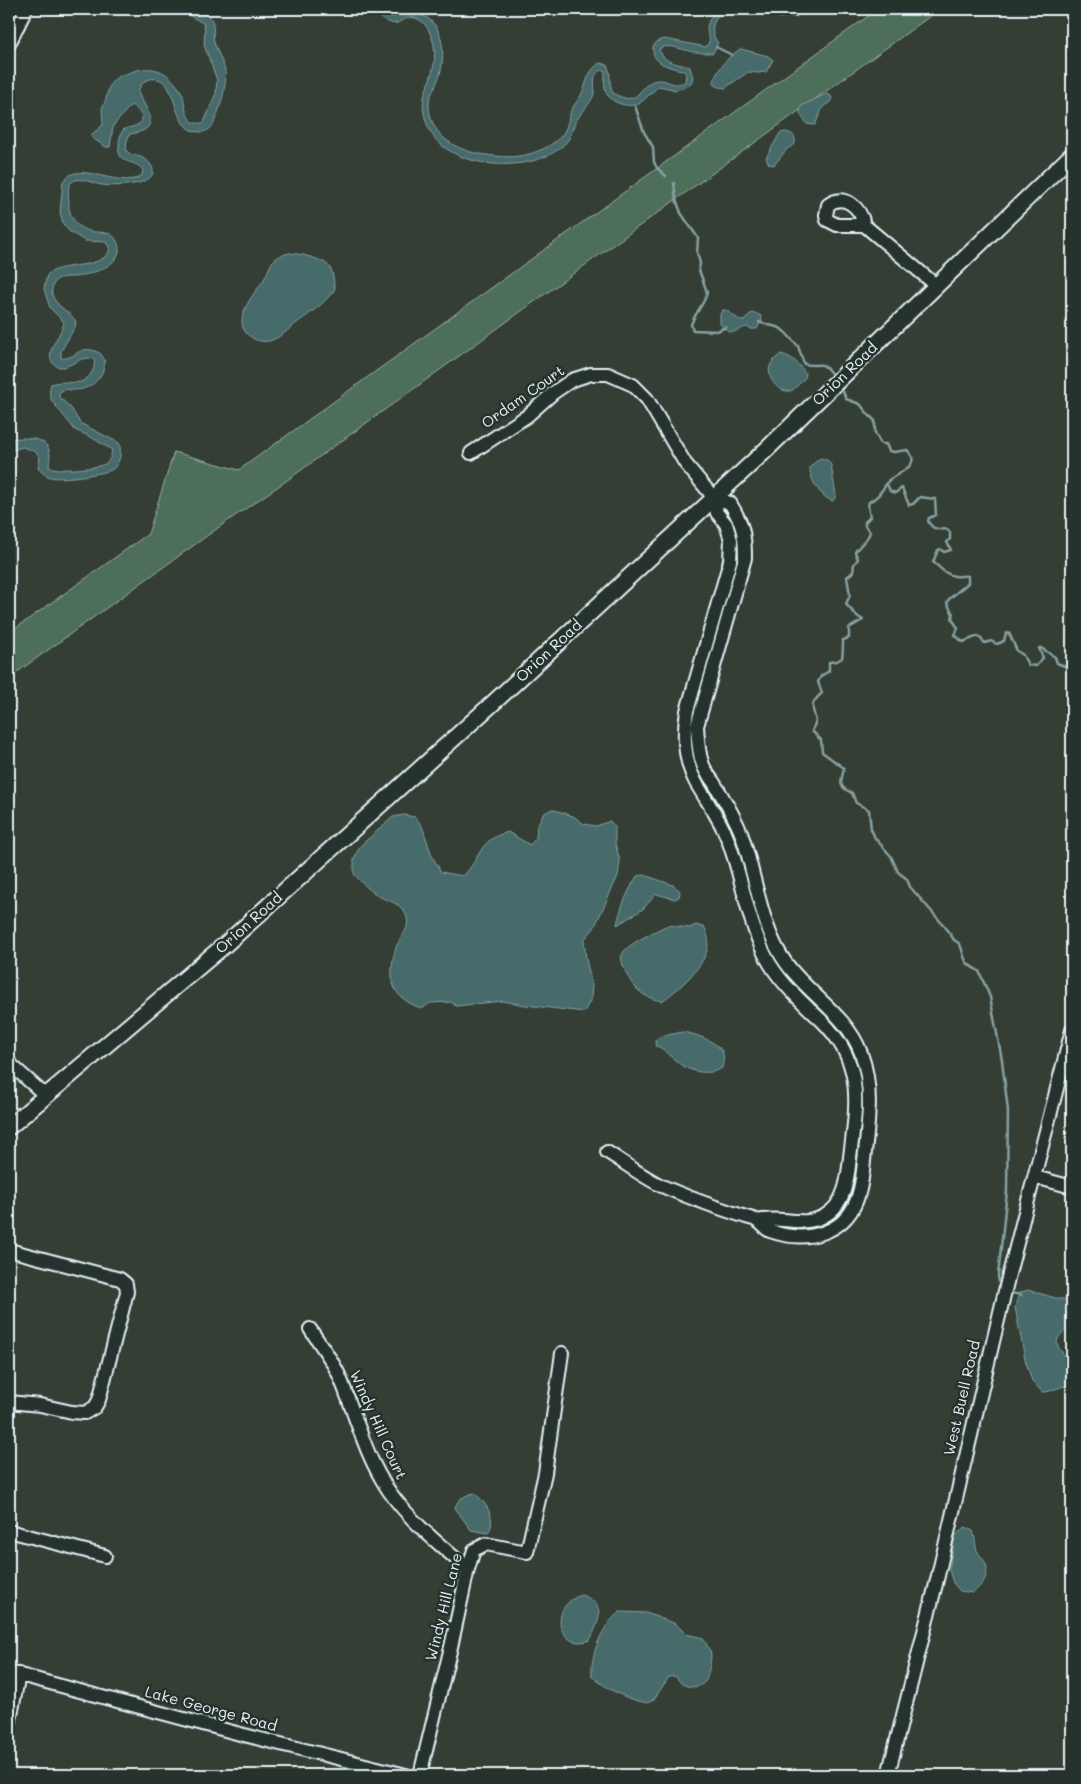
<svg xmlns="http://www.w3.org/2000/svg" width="1081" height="1784" viewBox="0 0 1081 1784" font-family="Mali,sans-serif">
<rect width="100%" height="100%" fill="#343e35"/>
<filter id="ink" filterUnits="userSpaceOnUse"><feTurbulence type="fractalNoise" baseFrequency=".02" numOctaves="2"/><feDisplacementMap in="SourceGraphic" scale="10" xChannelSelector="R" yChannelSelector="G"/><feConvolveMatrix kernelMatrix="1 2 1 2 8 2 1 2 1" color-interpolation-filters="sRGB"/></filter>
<g filter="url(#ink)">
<path fill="#4d6e59" stroke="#9ab0a8" d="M878,9h62l-654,472 -57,39 -220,158v-45l139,-99 26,-82 65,18z"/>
<path fill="#466a6a" stroke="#87a0a3" d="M177,9c12,0 24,-2 32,7 7,7 3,17 5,26 3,10 8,18 11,28 3,13 -6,43 -12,55 -3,5 -8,7 -13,7 -32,0 -19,-59 -50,-53 -6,1 -10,7 -12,13 3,9 23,32 4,39 -4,2 -8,2 -12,3l-3,6 -1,10 4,4c8,2 18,4 22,13 9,19 -40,20 -50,18 -8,-1 -18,-7 -26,-5 -2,0 -5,3 -6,4 -3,5 -1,13 -1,19 -1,12 8,26 21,28 12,3 23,-2 28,13 2,5 1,10 -2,14 -7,11 -29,17 -41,19 -4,0 -10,0 -15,1 -7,2 -10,13 -7,19 5,11 18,15 23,25l-1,5 -14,24v7c14,3 19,-17 40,-4l4,7c-1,16 -14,29 -30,29 -4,0 -8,-1 -12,0l-4,3v4l12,11 9,15 39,20c3,9 1,20 -6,26 -8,5 -53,11 -63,8 -5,-2 -9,-5 -12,-9l2,-10 -4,-6 -13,-5 -14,4v-12c12,-1 35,-4 40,11 2,6 0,11 0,17 10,4 45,2 56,-3 5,-3 6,-8 7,-14l-21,-13 -16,-7 -23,-29c-3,-6 -3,-10 -1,-17 12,-4 19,0 29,-2 10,-3 16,-13 14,-23 -4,-1 -7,-1 -12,0 -9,3 -21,14 -29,4 -3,-3 -3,-8 -2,-12 3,-10 11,-19 13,-29l-14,-14 -6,-19 3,-14c14,-14 56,-4 63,-26l-4,-7 -21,-1 -15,-9 -7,-8 -3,-12 3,-31c2,-2 6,-6 9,-7 18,-7 53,15 70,1l1,-5c-8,-11 -27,-5 -24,-24 0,-6 1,-11 4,-16 5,-3 12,-3 16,-6 8,-6 -2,-16 -8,-19l-18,21 -3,21h-4l-14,-9 -1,-3 12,-10c0,-6 -1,-11 -1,-16 0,-2 2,-4 3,-7 3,-8 2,-14 8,-21 5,-6 14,-7 21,-10 17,-5 30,-2 41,12 3,4 7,8 8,13 3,11 2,30 20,27l2,-3 11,-27 1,-13 -13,-35 1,-16 -2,-6z
M375,9h6l5,5 6,3c5,-1 9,-4 14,-4 36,-2 41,35 34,61 -2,9 -10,20 -11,28 -1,32 24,47 51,52 26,4 43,5 67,-7 6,-4 13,-8 17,-15 4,-6 4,-14 7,-21 3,-7 9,-12 12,-20 4,-10 6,-22 17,-28l7,2c5,9 1,19 6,28 29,17 24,-11 45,-13 11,-1 14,8 27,2l1,-8 -2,-3c-13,-4 -33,-6 -31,-25l5,-5 6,-2 42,8 4,-7c-6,-12 -2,-21 7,-31h8c-12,10 -17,21 -7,34l-5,10c-5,0 -11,0 -17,-1 -11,0 -26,-10 -37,-3 5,15 18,14 31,18l3,11 -3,7 -14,5 -17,-4 -20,18c-12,4 -32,-1 -34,-16 -1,-5 0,-11 0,-17l-5,-1c-9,7 -4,14 -6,24 -3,10 -14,19 -19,29 -3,5 -3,12 -7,17 -28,37 -126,32 -141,-16 -3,-8 -5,-18 -3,-27 5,-18 13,-30 10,-51 -2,-13 -12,-34 -29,-27 -5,2 -8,6 -14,4 -4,-1 -7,-3 -10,-5 -4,-3 -6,-4 -6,-9z
M741,49l27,7 5,4 -7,12 -8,1 -10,-1 -23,16 -6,-1 -5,-3c0,-12 16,-30 27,-35z
M826,94l4,1 2,3 -2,4 -7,5 -8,18 -8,-1 -7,-10 1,-8z
M785,132c8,1 11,4 10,12l-8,5 -13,16 -5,-1 -3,-6 14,-25z
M290,253c11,1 36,6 41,16 3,6 2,14 4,20 -10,14 -23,23 -37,33 -9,7 -18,16 -29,19 -6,1 -13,0 -18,-4 -22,-14 2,-42 12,-56 10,-17 5,-23 27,-28z
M722,310c10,-1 13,11 22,11l6,-7 5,-1 6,3 1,4 -5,9h-6l-5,-2c-14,5 -13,10 -26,-3v-9z
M781,354c12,3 18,10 25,20 -1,5 -3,6 -7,10 -3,3 -5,6 -9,7 -12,2 -24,-14 -20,-25 2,-5 7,-9 11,-12z
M820,458l7,2 4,5 5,31 -3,5c-12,-3 -24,-22 -23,-34z
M552,809l21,7 11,8 12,2 14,-5 5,6v16l5,18 -2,15 -24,52 -10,12 2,19 6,27 -1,13 -7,13 -59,-7 -23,-4 -46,5 -5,-4 -21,1 -8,6c-21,-9 -32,-17 -30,-42 1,-7 2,-16 5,-22 6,-11 15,-19 8,-32 -7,-12 -17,-11 -28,-18 -9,-6 -16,-13 -23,-21v-15l6,-13 33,-29 11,-2 11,2 7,9 10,30 9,16 22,4c19,-18 14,-36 45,-44l22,13 6,-7 1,-12 6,-12z
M644,875l29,10 7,6 -1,6 -4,2 -19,-5 -13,15 -26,16c3,-17 11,-34 20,-49z
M668,925l21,3 7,-3 9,3c2,5 4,10 3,16 -1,21 -30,46 -46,57 -20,-3 -31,-15 -38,-33 -2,-6 -4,-10 -1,-15 3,-8 36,-24 45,-28z
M682,1032c11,1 34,9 40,19 3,6 1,11 0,17 -14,9 -36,3 -47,-8 -7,-6 -10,-11 -19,-14l-1,-6 4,-3z
M1028,1290l31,9h13v33l-6,-2c-23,18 6,21 6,44 0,5 1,8 -2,12 -11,-1 -18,7 -28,6l-10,-11 -7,-22 -10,-52 4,-14z
M474,1493c11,8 24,26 14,40l-17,-3 -16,-22c3,-10 9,-12 19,-15z
M965,1527l8,4c2,6 2,10 3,16 1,6 7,11 10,17 4,12 -5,23 -14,29l-12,-2 -7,-8 -4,-13 6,-34z
M581,1595c26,8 19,25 9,45 -31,12 -44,-33 -9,-45z
M620,1612l26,1 30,11 10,10 17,4c3,6 8,13 8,18 0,4 -3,21 -5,24 -6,11 -26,8 -29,-3l-5,-1 -3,1 -15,22 -6,4c-21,-3 -40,-13 -56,-27 -2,-21 10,-51 28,-64z"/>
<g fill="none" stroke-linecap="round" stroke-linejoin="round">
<path stroke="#87a0a3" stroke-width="2.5" d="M773,9l2,3 5,5 11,-2 4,2 8,-8
M716,47l16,8
M635,106l9,26 9,15 1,15 3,6 9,8
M674,183l2,16 5,14 17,25 -1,15 3,10 -1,7 8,22c-1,10 -13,22 -16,33l2,5 24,1 9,-4
M759,322l21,6 6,5 12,13 6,18c21,4 14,-7 31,14
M841,386l5,13 14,5 8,10 7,7v12l6,11h5l3,7 5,1 13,-2c17,15 -10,23 -18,30 -1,1 -3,5 -4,6 -5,7 -8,12 -16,16l-1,4 2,11 -5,5v4l5,6c-2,8 -11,13 -15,20l3,7 -4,5 -1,8 -6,5 3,18 -4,9c3,5 8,8 11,12l6,4 -14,8v10l-6,2c0,7 0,12 -1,18l-5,3 -8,1v9l-8,5 -3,6 4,11c-13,12 -10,13 -6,28l-4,10 9,9 1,12 22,16c-3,15 -7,18 8,25l4,10 13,7 2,19 4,9 16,18 7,16 9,7 3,8 37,42 7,11 6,4c6,16 2,18 19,27l11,26 12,63 6,51 -1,80 -9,85 2,13
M887,484l3,7 5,2 7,-5 7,17 4,-1 7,-7 15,2 1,16 -7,3 -1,3c4,8 9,9 18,8l4,3v7l-3,3 4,8 -7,2 -4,-3 -2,1 -5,12c8,6 11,12 22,14 5,1 8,-1 13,0v7l-19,16 -2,4 6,11 -1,5 6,9 -3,7 8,7 15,-6 7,7 6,-2 6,3 7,-3 2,-8h3l8,18 6,4 5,10 8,1 7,-8 -4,-10h2l14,9 2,6 15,6
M1011,1293l10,2"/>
<g stroke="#e8f1f8" stroke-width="16">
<path id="minor" d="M9,44l17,-35
M864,225c-3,-17 -20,-33 -36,-20l-2,10 1,5 10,5h27l73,61
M471,453l56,-37 26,-23 19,-13 19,-6h17l25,11 14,14 38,64 29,35 3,15 9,11 5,16 -1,21 -43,150c-4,23 -3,48 8,70 11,20 25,37 33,59 14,37 19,79 37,115 13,26 35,45 56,65 43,42 36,82 29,137 -2,21 -5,48 -26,59 -21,12 -44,-1 -67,5
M9,1063l37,33
M607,1152c18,11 36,25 55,34 27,12 56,22 84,31 4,1 8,2 12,4 4,3 7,8 12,10 37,13 78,3 89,-38 3,-10 4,-21 5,-32 4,-36 10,-73 -3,-108 -14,-38 -52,-58 -75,-90 -26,-36 -30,-89 -45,-130 -7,-18 -17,-34 -27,-50 -4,-6 -10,-13 -12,-21 -4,-11 -4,-24 -5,-36l48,-168c0,-24 -2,-34 -15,-55l-16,-5
M1035,1177l37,10
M9,1250l111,29 6,5 1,8 -28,108 -4,7 -10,6 -13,-1 -32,-7 -31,-3
M310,1329c10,15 21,29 29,46 16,38 26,81 50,116 21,30 51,54 79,78
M9,1531l96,25
M9,1672l231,62 166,41
M9,1725l10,-51
M420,1775l31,-128 17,-78 6,-19 12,-6 41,8 18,-79 17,-120
M888,1775l48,-191 72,-306 64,-248"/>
</g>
<g stroke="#e8f1f8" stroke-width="19">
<path id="major" d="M9,1127l218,-184 265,-239 275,-255 305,-294"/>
</g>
<use href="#minor" stroke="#26332d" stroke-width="12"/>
<use href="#major" stroke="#26332d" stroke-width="15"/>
</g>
</g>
<g text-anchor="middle" stroke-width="5" stroke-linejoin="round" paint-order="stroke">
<g font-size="15" fill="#e8f1f8" stroke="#26332d">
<text transform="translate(845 374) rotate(-44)" y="5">Orion Road</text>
<text transform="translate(523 397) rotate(-35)" y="5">Ordam Court</text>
<text transform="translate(549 651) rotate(-43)" y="5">Orion Road</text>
<text transform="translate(249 923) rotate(-42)" y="5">Orion Road</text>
<text transform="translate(962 1398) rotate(-77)" y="5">West Buell Road</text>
<text transform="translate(378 1425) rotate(66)" y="5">Windy Hill Court</text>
<text transform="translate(444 1607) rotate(-76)" y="5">Windy Hill Lane</text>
<text transform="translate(211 1709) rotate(15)" y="5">Lake George Road</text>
</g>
</g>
<rect width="1081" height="1784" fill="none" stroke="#26332d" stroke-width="30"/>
<rect x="15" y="15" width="1051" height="1754" fill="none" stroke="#e8f1f8" stroke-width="2" filter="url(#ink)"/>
</svg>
